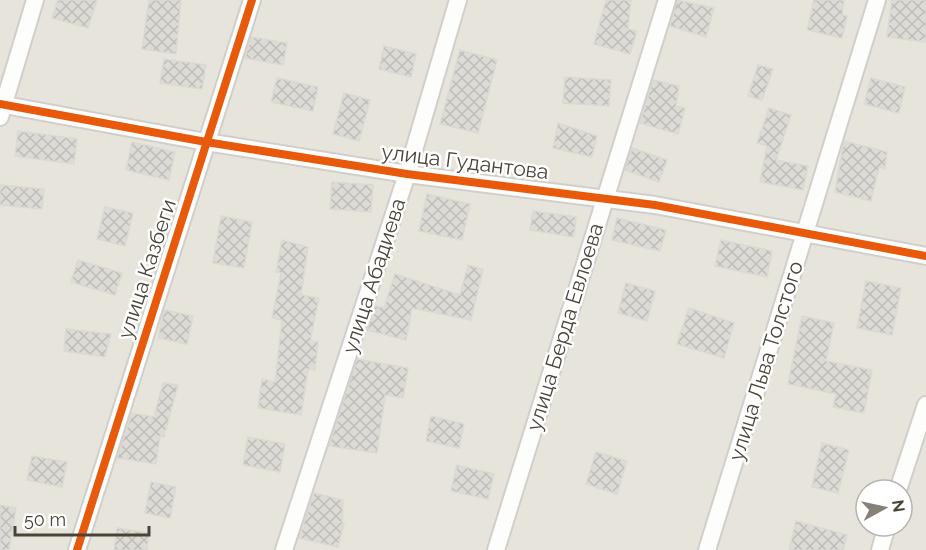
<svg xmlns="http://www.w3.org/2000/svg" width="926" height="550" viewBox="0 0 926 550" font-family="Raleway,sans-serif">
<defs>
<pattern id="building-cross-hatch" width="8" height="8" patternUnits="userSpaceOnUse" patternTransform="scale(1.5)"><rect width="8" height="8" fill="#dddbd5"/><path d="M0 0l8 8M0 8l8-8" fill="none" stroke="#bfbdb8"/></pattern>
</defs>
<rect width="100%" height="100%" fill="#f3f2ed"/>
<path fill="#e7e4db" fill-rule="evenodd" d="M0,0h926v550h-926zM866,490h36v36h-36z"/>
<path fill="url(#building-cross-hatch)" stroke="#dbd9d3" stroke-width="1.5" d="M58,0h39l-9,28 -36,-10z
M149,0h32l-5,54 -34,-5z
M606,0h25l-3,29 9,2 -7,23 -36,-10z
M677,0l37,8 -8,29 -36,-11z
M814,0h30l-2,15 5,1 -5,22 -35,-8z
M892,0h34v42l-39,-5z
M251,37l36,6 -4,22 -38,-7z
M384,46l32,8 -5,23 -32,-8z
M460,50l37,10 -19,73 -38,-9z
M164,59l42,6 -4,24 -42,-6z
M758,65l15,4 -11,31 -14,-4z
M565,77l46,3 -2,26 -46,-3z
M277,78l41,9 -5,24 -42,-9z
M871,78l34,9 -6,26 -35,-9z
M653,80l26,6 -3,20 9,2 -7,26 -38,-11z
M344,93l26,7 -11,41 -26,-7z
M769,108l22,7 -15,45 32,6 -5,24 -43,-8 7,-36 -10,-3z
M558,123l39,13 -5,21 -39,-9z
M18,131l59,8 -3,25 -59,-8z
M844,141l43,11 -2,17 -6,-2 -8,34 -36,-9z
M132,142l43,10 -6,28 -43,-10z
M632,148l35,12 -8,22 -34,-12z
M332,182l41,3 -2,27 -41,-3z
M0,185l44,4 -2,20 -42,-4z
M427,194l43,10 -8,36 -43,-9z
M105,207l28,6 -8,33 -28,-7z
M533,211l43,6 -2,20 -44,-7z
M221,216l31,6 -8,46 -31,-5z
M617,218l49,12 -6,21 -48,-11z
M282,240l26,7 -7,48 18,3 -9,43 8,1 -3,28 -7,-1 -7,46 -43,-7 4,-29 13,3 7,-62 -10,-2 9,-45 -5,-1z
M721,240l51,11 -5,26 -52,-11z
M78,260l44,13 -7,22 -44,-13z
M468,265l15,4 -12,51 -59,-12 -6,32 -39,-10 8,-24 9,2 11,-34 65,21z
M866,281l35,7 -9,47 -35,-7z
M626,283l29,8 -8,30 -29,-8z
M689,308l45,15 -10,35 -47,-14z
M164,310l29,6 -6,28 -29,-6z
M802,316l32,7 -8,38 46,9 -8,43 -31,-6 3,-13 -48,-10z
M66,329l45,5 -6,23 -41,-6z
M357,359l51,9 -5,30 -18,-3 -8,58 -48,-7z
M163,383l15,2 -14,52 -4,-1 -4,28 -39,-6 15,-45 22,4z
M431,416l33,8 -5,24 -33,-7z
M248,437l37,7 -5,28 -37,-7z
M822,443l27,7 -11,43 -26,-6z
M596,452l31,9 -10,33 -31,-10z
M32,456l35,6 -5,25 -35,-7z
M457,465l37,9 -6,25 -37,-8z
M151,482l25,5 -6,31 -25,-5z
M314,493l29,7 -1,23h2l-6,24 -39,-9z
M0,505l16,3 -7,42h-9z
M796,521l51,14 -4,15h-54z
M117,528l32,5 -2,17h-33z"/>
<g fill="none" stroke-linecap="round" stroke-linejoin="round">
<g stroke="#d1cfcb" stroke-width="20">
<path id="minor" d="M0,104l206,38 201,32 248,31 271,51
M0,117l35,-117
M898,490l28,-85
M77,550l175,-550
M284,550l123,-376 51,-174
M496,550l171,-550
M707,550l170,-550
M880,550l7,-24"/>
</g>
<use href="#minor" stroke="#fdfdfc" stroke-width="16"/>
<g stroke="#fff" stroke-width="11">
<path id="cycleway" d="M0,104l206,38 201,32 248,31 271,51
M77,550l175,-550"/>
</g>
<use href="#cycleway" stroke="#e8590c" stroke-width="8"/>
</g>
<g text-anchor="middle" stroke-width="5" stroke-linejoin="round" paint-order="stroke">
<g font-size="21" fill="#4a4438" stroke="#fff">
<text transform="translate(465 162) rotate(7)" y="7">улица Гудантова</text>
<text transform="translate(147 269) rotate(-72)" y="7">улица Казбеги</text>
<text transform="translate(374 276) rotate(-72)" y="7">улица Абадиева</text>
<text transform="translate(565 327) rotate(-73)" y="7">улица Берда Евлоева</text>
<text transform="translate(766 361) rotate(-73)" y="7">улица Льва Толстого</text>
</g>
</g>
<g transform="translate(884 508) rotate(82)"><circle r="28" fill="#ffffff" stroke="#b7b4af" stroke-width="1.5"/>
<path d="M0-4.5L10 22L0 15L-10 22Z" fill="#858177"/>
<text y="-9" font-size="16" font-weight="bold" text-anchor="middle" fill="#4a4438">N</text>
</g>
<path d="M15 526v9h134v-9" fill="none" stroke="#4a4438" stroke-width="3"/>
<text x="24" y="526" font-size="18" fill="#4a4438" stroke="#ffffff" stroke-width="4.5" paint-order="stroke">50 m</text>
</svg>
